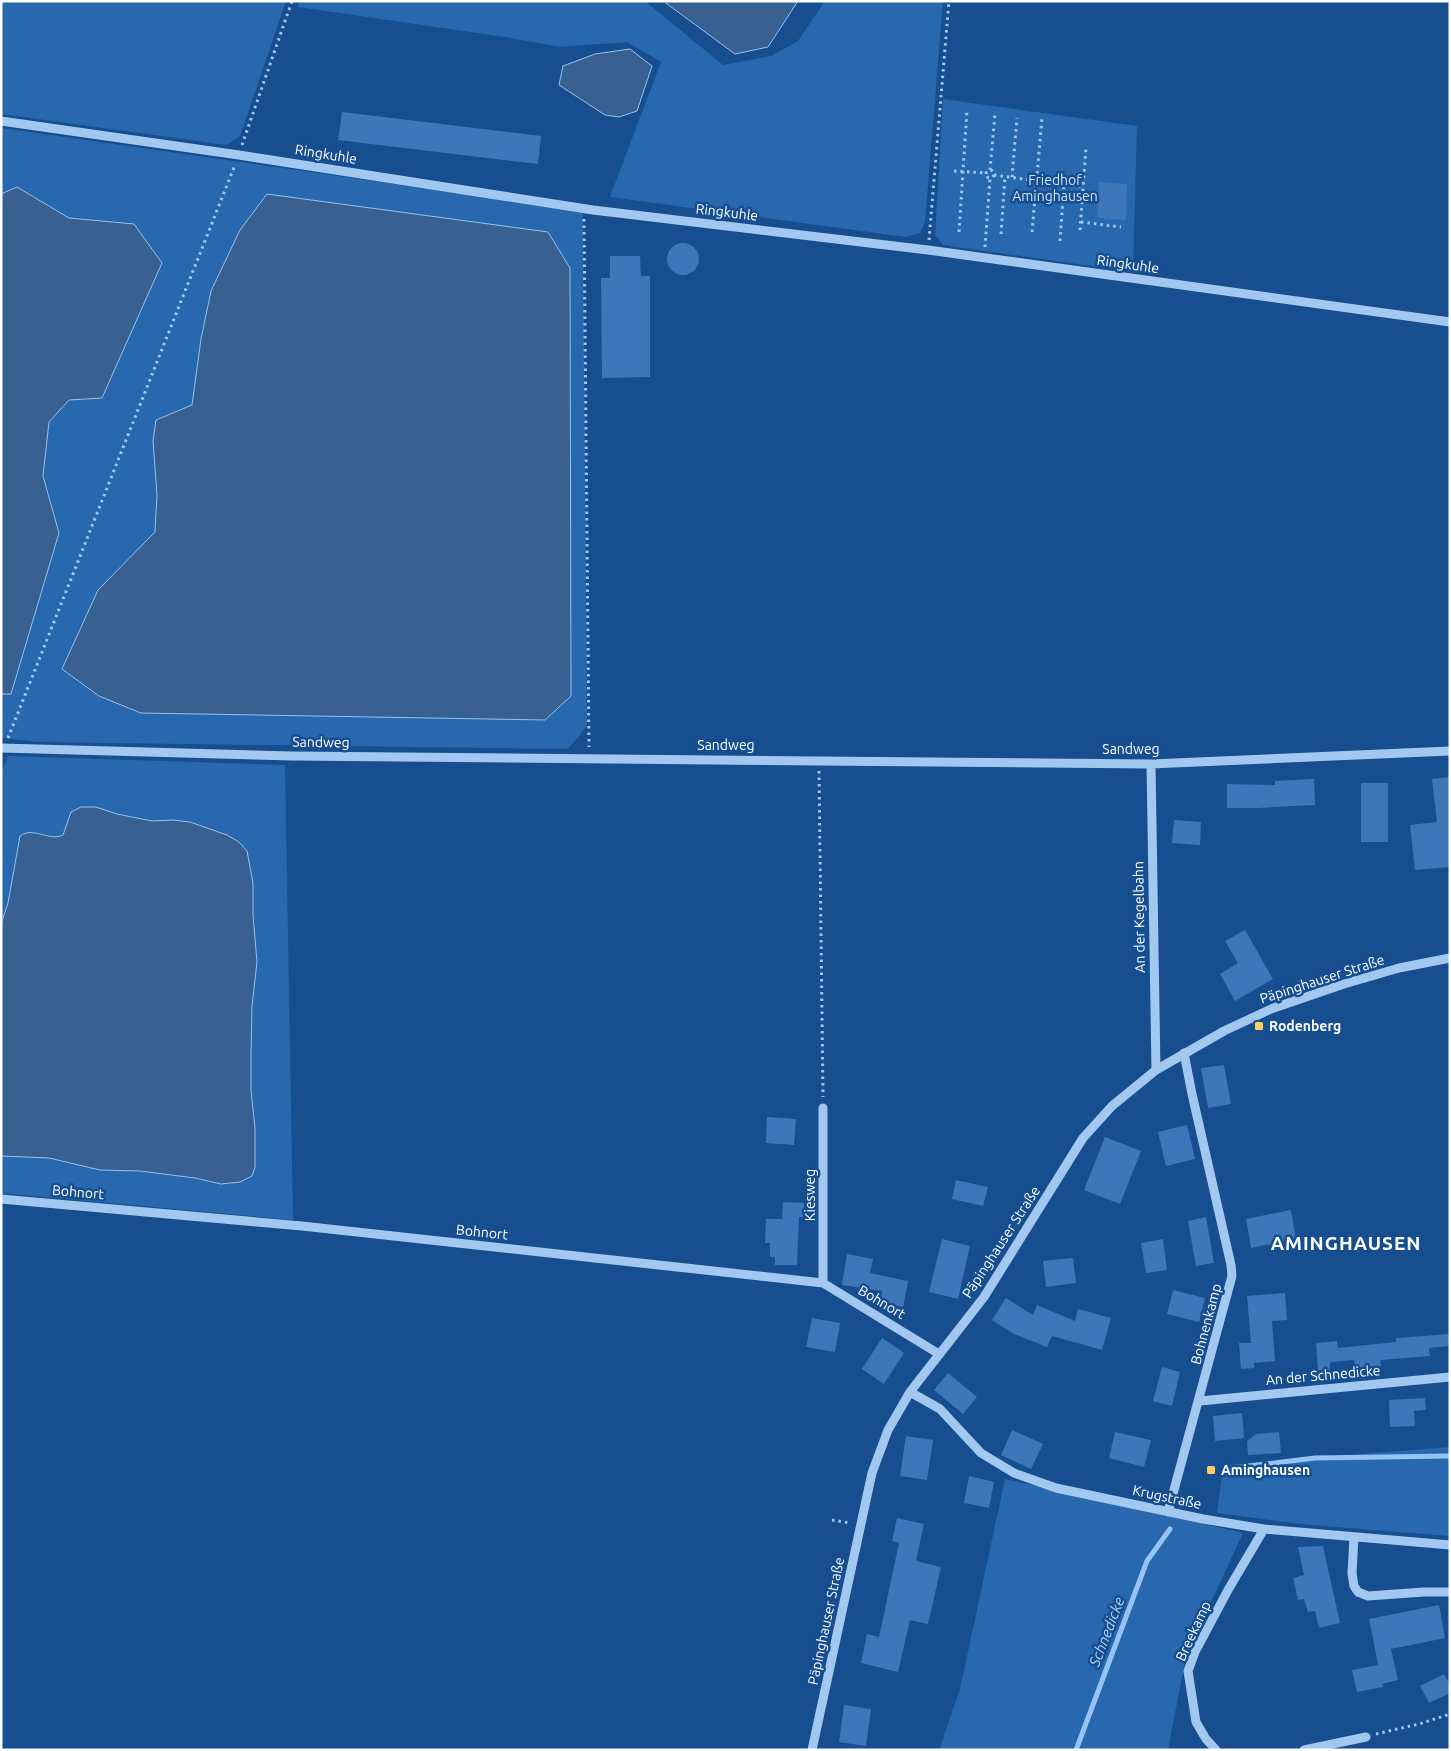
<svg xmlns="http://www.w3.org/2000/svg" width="1451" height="1751" viewBox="0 0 1451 1751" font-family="Ubuntu,sans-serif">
<rect width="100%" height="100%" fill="#164e90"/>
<path fill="#2868af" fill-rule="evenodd" d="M1,1h285l-46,135 -13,9 -226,-31z
M300,1h345l78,64 48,-9 27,-15 27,-40h118l-18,221 -5,11 -14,4 -296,-40 51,-135 -34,-20 -67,5 -49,-9 -213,-31z
M943,99l194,27 -4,146 -190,-27 -8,-10z
M1,128l582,83 4,515 -19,23 -530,-7 -37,-4v-44h10l48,-161 -16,-57 6,-54 20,-22 65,-176 -65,-6 -52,-31 -16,7zM211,291l-70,422 -41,-17 -38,-27 36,-79 57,-58 2,-37 -4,-54 39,-36 9,-66z
M8,756l277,9 8,455 -292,-27v-37l48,2 51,12 40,1 55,7 26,6 34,-17v-39l-4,-37v-37l1,-48 5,-44 -4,-47v-32l-6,-32 -57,-29 -17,-2 -21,1 -35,-7 -21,-7 -29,16 -4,12 -5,3 -28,-6 -10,4 -12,67 -7,21v-152z
M1450,1447v89l-141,-11 -92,-12 6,-48z
M1005,1479l238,54 -57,123 -18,94h-229l21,-61z"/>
<path fill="#386191" stroke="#95c3f3" d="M663,1h135l-30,46 -33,7z
M630,49l22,17 -15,45 -18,6 -14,-2 -46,-30 4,-19 32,-12z
M17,187l52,31 65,6 28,39 -60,135 -33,2 -20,22 -6,54 16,57 -48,161h-10v-500z
M267,194l281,38 22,36 1,428 -26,24 -404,-7 -42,-17 -37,-27 36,-79 57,-58 2,-37 -4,-54 3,-21 36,-15 9,-66 10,-48 29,-61z
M81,807h15l21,7 35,7 21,-1 17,2 37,13 12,7 8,9 6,32v32l4,47 -5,44 -1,48v37l4,37v39l-3,9 -12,6 -19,2 -26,-6 -55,-7 -40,-1 -51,-12 -48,-2v-232l7,-21 12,-67c14,-10 29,6 43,-1l8,-23z"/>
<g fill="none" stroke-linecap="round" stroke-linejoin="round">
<path stroke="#95c3f3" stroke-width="5" d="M1232,1468l83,-10 135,-2
M1076,1750l71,-189 23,-32"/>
</g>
<path fill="#3e77b9" d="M342,112l199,24 -3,28 -200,-24z
M1099,182l28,2 -1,36 -29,-2z
M667 259a16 16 0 1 1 32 0a16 16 0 1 1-32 0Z
M610,256h30l1,20h9v101l-48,1 -1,-100h9z
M1450,777v90l-35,3 -5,-45 27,-3 -5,-43z
M1314,779l1,26 -57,3h-31v-24l48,1v-4z
M1361,783h27v59h-27z
M1174,820l27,2 -1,23 -28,-2z
M1245,930l28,49 -38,22 -15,-27 18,-11 -13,-22z
M1224,1065l7,39 -23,4 -7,-40z
M767,1117l29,2 -2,26 -28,-2z
M1187,1125l8,34 -29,7 -8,-34z
M1105,1137l36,14 -21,53 -36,-14z
M956,1180l32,7 -5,19 -31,-7z
M783,1202l21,1 -1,14h-4l-2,48h-22v-8h-5v-14h-5l1,-24h16z
M1291,1210l5,29 -45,9 -5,-29z
M1206,1217l8,46 -18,3 -8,-45z
M942,1239l28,7 -12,53 -29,-7z
M1163,1239l4,31 -21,3 -5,-30z
M847,1254l26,5 -3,14 38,8 -5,26 -23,-5 2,-11 -40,-6z
M1073,1258l3,25 -30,4 -3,-26z
M1173,1290l32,8 -6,24 -32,-8z
M1285,1293l2,27 -15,1 3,40 -21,2v5l-13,1 -2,-26h12l-4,-47z
M1006,1298l27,17 4,-10 38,16 3,-12 33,9 -9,32 -50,-14 -5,11 -33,-13 -22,-14z
M812,1318l28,5 -5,29 -29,-5z
M1450,1334v12l-21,2 1,8 -50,4 1,6 -26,3 -1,-9 -24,2v8l-12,1 -2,-28 21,-2 1,7 58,-6v-4z
M882,1338l22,15 -20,31 -22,-15z
M1162,1367l18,5 -8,34 -19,-5z
M948,1373l29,24 -14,17 -29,-24z
M1425,1398l1,12 -12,1 1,15 -25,1 -1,-27z
M1242,1413l2,25 -29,3 -2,-25z
M1012,1430l31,14 -12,25 -30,-14z
M1115,1432l36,8 -7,27 -35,-9z
M1279,1432l2,21 -33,2 -1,-14 9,-7z
M906,1436l27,4 -6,40 -27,-4z
M969,1476l25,6 -5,26 -25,-5z
M897,1518l27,6 -8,37 25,6 -13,57 -18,-4 -12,52 -37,-9 6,-29 12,3 20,-94 -7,-2z
M1323,1546l17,77 -21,5 -4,-17 -7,1 -4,-13 -6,1 -5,-22 11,-3 -6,-28z
M1439,1605l6,33 -54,11 7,31 -16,4 1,3 -26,5 -5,-22 26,-5 -9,-46z
M1444,1674l6,11v8l-21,10 -9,-17z
M844,1705l27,4 -5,37 -27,-4z"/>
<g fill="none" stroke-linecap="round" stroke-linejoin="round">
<path stroke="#a3c8f0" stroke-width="3" stroke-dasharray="2.5 4" stroke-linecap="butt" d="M242,145l50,-144
M990,170l5,-56
M986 174a4 4 0 1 1 8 0a4 4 0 1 1-8 0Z
M954,171l33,2
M994,175l89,12
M1012,177l5,-59
M584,219l5,528
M1081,222l40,5
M1080,230l6,-83
M959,232l8,-122
M1032,232l10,-114
M1001,234l4,-58
M929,240l20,-239
M1060,241l4,-57
M985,247l5,-69
M8,738l227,-573
M819,771l4,326
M832,1520l18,3
M1376,1734l43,-10 31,-10"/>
<path stroke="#a3c8f0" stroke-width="9" d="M1,121l238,34 354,55 335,40 522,72
M1,748l291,8 859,8 299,-13
M1151,764l5,306
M1,1199l301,27 521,57 116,71
M823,1283v-175
M910,1392l30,17 41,44 33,20 42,15 147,31 61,10 186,16
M1200,1401l250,-24
M1168,1512l64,-236 -1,-11 -39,-171 -8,-41
M1354,1537l-2,36 2,13 4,6 10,4 56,-4h26
M812,1750l60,-277 16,-43 22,-38 74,-95 99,-159 29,-32 44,-36 68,-39 47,-22 73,-25 55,-16 51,-10
M1216,1750l-10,-11 -10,-17 -8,-51 7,-19 33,-62 36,-61
M1304,1750l62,-13"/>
</g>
<g fill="#ffce62" stroke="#164e90" stroke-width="2">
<rect x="1254" y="1021" width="10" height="10" rx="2.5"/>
<rect x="1206" y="1465" width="10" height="10" rx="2.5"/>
</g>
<g text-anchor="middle" stroke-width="5" stroke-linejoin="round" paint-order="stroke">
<g font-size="14" fill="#fff" stroke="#164e90">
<text transform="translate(326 154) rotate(9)" y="5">Ringkuhle</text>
<text transform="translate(727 212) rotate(7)" y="5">Ringkuhle</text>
<text transform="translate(1128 264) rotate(8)" y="5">Ringkuhle</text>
<text transform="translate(321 742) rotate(1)" y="5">Sandweg</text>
<text x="726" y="750">Sandweg</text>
<text x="1131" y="754">Sandweg</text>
<text transform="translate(1139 917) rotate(-91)" y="5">An der Kegelbahn</text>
<text transform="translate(1322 979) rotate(-18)" y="5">Päpinghauser Straße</text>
<text transform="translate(78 1192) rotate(5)" y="5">Bohnort</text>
<text transform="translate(810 1195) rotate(-90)" y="5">Kiesweg</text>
<text transform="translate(482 1232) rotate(6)" y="5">Bohnort</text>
<text transform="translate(1001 1242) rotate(-57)" y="5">Päpinghauser Straße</text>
<text transform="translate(882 1302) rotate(31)" y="5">Bohnort</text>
<text transform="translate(1206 1324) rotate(-75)" y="5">Bohnenkamp</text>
<text transform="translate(1323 1375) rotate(-5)" y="5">An der Schnedicke</text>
<text transform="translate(1167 1497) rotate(12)" y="5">Krugstraße</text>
<text transform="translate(826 1621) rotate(-78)" y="5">Päpinghauser Straße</text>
<text transform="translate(1193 1631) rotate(-65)" y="5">Breekamp</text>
</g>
<g font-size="14" fill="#c9e1fb" stroke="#164e90">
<text x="1055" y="185">Friedhof<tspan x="1055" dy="16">Aminghausen</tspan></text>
</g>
<g font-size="14" font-weight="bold" fill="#fff" stroke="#164e90" text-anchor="start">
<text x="1269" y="1031">Rodenberg</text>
<text x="1221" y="1475">Aminghausen</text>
</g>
<g font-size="15" font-style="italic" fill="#afd2f7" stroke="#164e90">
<text transform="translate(1107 1632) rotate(-69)" y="5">Schnedicke</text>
</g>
<g font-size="19" font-weight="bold" letter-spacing="1" fill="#fff" stroke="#164e90">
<text x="1346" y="1250">AMINGHAUSEN</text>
</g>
</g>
<rect width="1451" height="1751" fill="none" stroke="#ffffff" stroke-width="5"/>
</svg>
